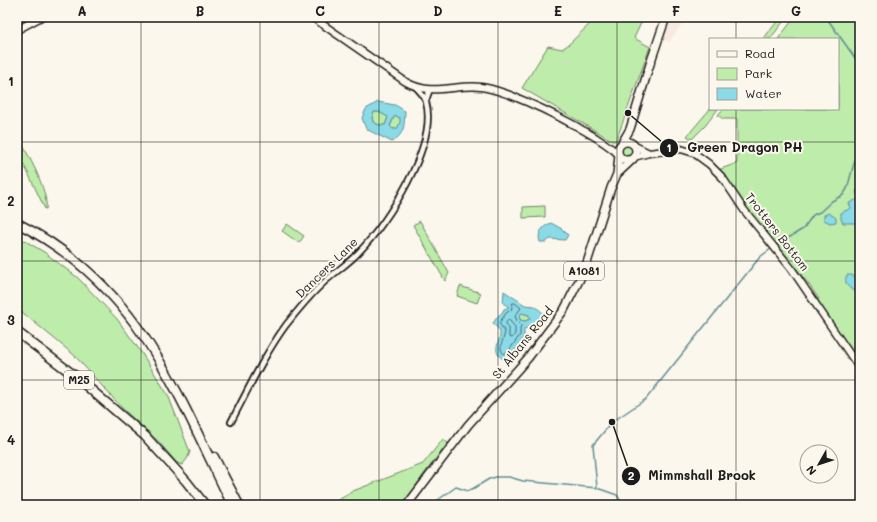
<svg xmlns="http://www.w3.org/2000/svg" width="877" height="522" viewBox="0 0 877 522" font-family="Mali,sans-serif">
<rect width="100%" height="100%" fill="#fbf7ec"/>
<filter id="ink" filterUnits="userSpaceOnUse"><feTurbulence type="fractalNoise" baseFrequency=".025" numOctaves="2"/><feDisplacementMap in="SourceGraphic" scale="8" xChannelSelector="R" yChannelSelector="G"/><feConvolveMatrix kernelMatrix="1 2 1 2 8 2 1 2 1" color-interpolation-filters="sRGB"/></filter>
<g filter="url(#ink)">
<path fill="#fae9e0" d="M670,17h17l-18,25 -7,-4z"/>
<path fill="#beecaa" stroke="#6d8463" d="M18,17h18l-16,9z
M597,17h47l-10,21 16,9 -34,94h-3l-91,-53 26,-42 14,3 6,-4z
M781,17h6l-17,22h-7z
M795,17h65v349l-43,-67h2l-9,-13 -32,-41h-2l-58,-75 19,-7v-44h-14l-5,-4 5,-6h115v-70h-60z
M710,109h8l-13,17 -13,13 -5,-3z
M374,112h5l9,5 -3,8h-6l-6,-3 -1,-5z
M396,116l4,2 1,4 -4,7h-4l-3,-2 4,-10z
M17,136c10,15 32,56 29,73h-1l-18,-38 -10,-19z
M620 151a7 7 0 1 1 14 0a7 7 0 1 1-14 0Z
M545,206v11l-22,1v-11z
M420,221l29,52 -4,8 -32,-56z
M287,224l17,12 -5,7 -17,-12z
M17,236l27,16 34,26 39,41 24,33 27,43 22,57 -3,7 -5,6 -5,-2 -19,-22 -36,-33 -48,-53 -57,-47z
M460,286l21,7 -4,10 -20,-7z
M522,313l7,2 1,4 -5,2 -5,-1 -1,-5z
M443,439l5,4 -24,31 -21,31h-73l23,-14 70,-27z"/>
<path fill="#8bdae7" stroke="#5f8e96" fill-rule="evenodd" d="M378,102l17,3 10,6c-1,16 0,22 -13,31l-26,-13 -4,-11 4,-9zM374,112h5l9,5 -3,8h-6l-6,-3 -1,-5zM396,116l4,2v4l-3,7h-4l-3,-3 4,-9z
M860,188v35h-17l-2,-4v-6l10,-5 -2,-5 9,-4 -2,-8z
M829,213l7,5v4l-6,1 -6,-3v-5z
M551,223l11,6 6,6 -3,5 -15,-1 -4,3h-6c-3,-9 2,-15 11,-19z
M847,275h5c8,6 8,8 8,18 -8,-2 -18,-8 -13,-18z
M504,291l21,14 10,1 10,9 -11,12 -10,2v8c-5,7 -12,20 -21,22 -12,-8 -3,-16 -3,-25 1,-5 -5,-7 -7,-11l6,-8 3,-2 2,-4 5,-2 -6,-4zM522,313l7,2 1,4 -5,2 -5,-1 -1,-5z"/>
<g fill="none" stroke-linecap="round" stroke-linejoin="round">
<path stroke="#48686d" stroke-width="1" d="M513,303h2l6,5 -6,8 2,5 4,4 -1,5v5l-12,17 -4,2c-7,-6 0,-14 1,-22l-6,-9 8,-11 4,-2z
M509,320l6,7v7l-3,4 -3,-1v-7l-3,-7z"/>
<path stroke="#5f8e96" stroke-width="1.5" d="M826,17l34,48
M775,246l28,-17 10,-14 7,-3 12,-11 11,-6 4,-6 9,-33 4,-3
M597,488l20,7 6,10
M387,505l2,-4c5,-1 11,1 16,2
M431,505l25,-18 12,4 6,-3 15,-9 7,-2h13l14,4 74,7 -4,-43 19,-23 34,-23 114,-142 12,-9"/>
<g stroke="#1c1c1c" stroke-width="8">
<path id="street" d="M426,100l4,-11
M231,422c17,-32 33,-67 55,-97 13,-16 27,-34 43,-47 10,-9 21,-16 30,-26 29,-30 79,-107 67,-150 -1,-6 -7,-11 -10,-15"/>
</g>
<g stroke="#1c1c1c" stroke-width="9">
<path id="secondary" d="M312,17l94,65c26,15 48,2 75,5 10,1 20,5 29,8 23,9 44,19 66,31 15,9 30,16 43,29
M17,30l24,-13
M635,146l14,7
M634,157l15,-4 32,-4 13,4 15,11 13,13 22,33 47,58 69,101"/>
</g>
<g stroke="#1c1c1c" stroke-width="10">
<path id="primary" d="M618 151a9 9 0 1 1 18 0a9 9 0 1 1-18 0Z
M622,143l8,-14 20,-65 16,-47
M617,174l16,-15
M407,505l61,-80 60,-67 36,-48 21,-41 26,-81 6,-14 2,-19"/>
</g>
<g stroke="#1c1c1c" stroke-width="11">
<path id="highway" d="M17,223c121,61 159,167 215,282
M17,332l58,44 70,60 41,45 19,24
M214,457l25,48"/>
</g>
<use href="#street" stroke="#fbf7ec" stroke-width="4.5"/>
<use href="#secondary" stroke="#fbf7ec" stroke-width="6"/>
<use href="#primary" stroke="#fbf7ec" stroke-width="7"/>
<use href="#highway" stroke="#fbf7ec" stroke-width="8"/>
</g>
</g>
<path fill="none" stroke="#1c1c1c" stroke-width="1" stroke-opacity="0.55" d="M141,17v488M260,17v488M379,17v488M498,17v488M617,17v488M736,17v22M736,109v396M17,142h843M17,261h843M17,380h843"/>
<g text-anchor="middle" stroke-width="4" stroke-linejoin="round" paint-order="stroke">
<g fill="#fbf7ec" stroke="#5f5e5a" stroke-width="1">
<rect x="564" y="262" width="40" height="18" rx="3"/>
<rect x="64" y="371" width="30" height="18" rx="3"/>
</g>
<g font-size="11" font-weight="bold" fill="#1c1c1c">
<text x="584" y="275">A1081</text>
<text x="79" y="384">M25</text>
</g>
<g font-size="12" fill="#1c1c1c" stroke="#fbf7ec">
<text transform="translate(777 232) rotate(52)" y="4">Trotters Bottom</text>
<text transform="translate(327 268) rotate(-44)" y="4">Dancers Lane</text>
<text transform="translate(523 343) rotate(-51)" y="4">St Albans Road</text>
</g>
</g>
<path fill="none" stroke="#1c1c1c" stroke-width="1.5" d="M628 113L669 148M612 422L631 476"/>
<g fill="#1c1c1c" stroke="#fbf7ec" stroke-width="1.5">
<circle cx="628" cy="113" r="4"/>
<circle cx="612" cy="422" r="4"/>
<circle cx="669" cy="148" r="10"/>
<circle cx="631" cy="476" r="10"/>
</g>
<g font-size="12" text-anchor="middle" font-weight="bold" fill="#fff">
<text x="669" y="152">1</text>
<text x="631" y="480">2</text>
</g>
<g font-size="13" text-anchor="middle" font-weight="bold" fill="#1c1c1c" stroke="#fbf7ec" stroke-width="4" stroke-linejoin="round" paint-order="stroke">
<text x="745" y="152">Green Dragon PH</text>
<text x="702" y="480">Mimmshall Brook</text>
</g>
<rect width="877" height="522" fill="none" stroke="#fbf7ec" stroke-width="44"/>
<rect x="709" y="38" width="130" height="72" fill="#fbf7ec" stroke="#a29f99"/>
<rect x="717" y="51" width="20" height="6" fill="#fbf7ec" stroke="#a29f99"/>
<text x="745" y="58" font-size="12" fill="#1c1c1c">Road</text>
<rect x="717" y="68" width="20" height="12" fill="#beecaa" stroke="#a29f99"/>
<text x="745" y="78" font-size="12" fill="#1c1c1c">Park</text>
<rect x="717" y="88" width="20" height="12" fill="#8bdae7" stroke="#a29f99"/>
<text x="745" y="98" font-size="12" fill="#1c1c1c">Water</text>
<g transform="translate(819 464) rotate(231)"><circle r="19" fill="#fbf7ec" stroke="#a29f99"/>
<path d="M0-3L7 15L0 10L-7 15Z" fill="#1c1c1c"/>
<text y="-6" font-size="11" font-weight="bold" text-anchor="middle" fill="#1c1c1c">N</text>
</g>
<rect x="22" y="22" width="833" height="478" fill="none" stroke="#1c1c1c" stroke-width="1.5"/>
<g font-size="13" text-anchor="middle" font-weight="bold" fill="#1c1c1c">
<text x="82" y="16">A</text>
<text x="200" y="16">B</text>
<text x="320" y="16">C</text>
<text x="438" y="16">D</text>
<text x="558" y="16">E</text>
<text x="676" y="16">F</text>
<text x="796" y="16">G</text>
<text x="11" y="86">1</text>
<text x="11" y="206">2</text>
<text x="11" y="325">3</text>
<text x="11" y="445">4</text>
</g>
</svg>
